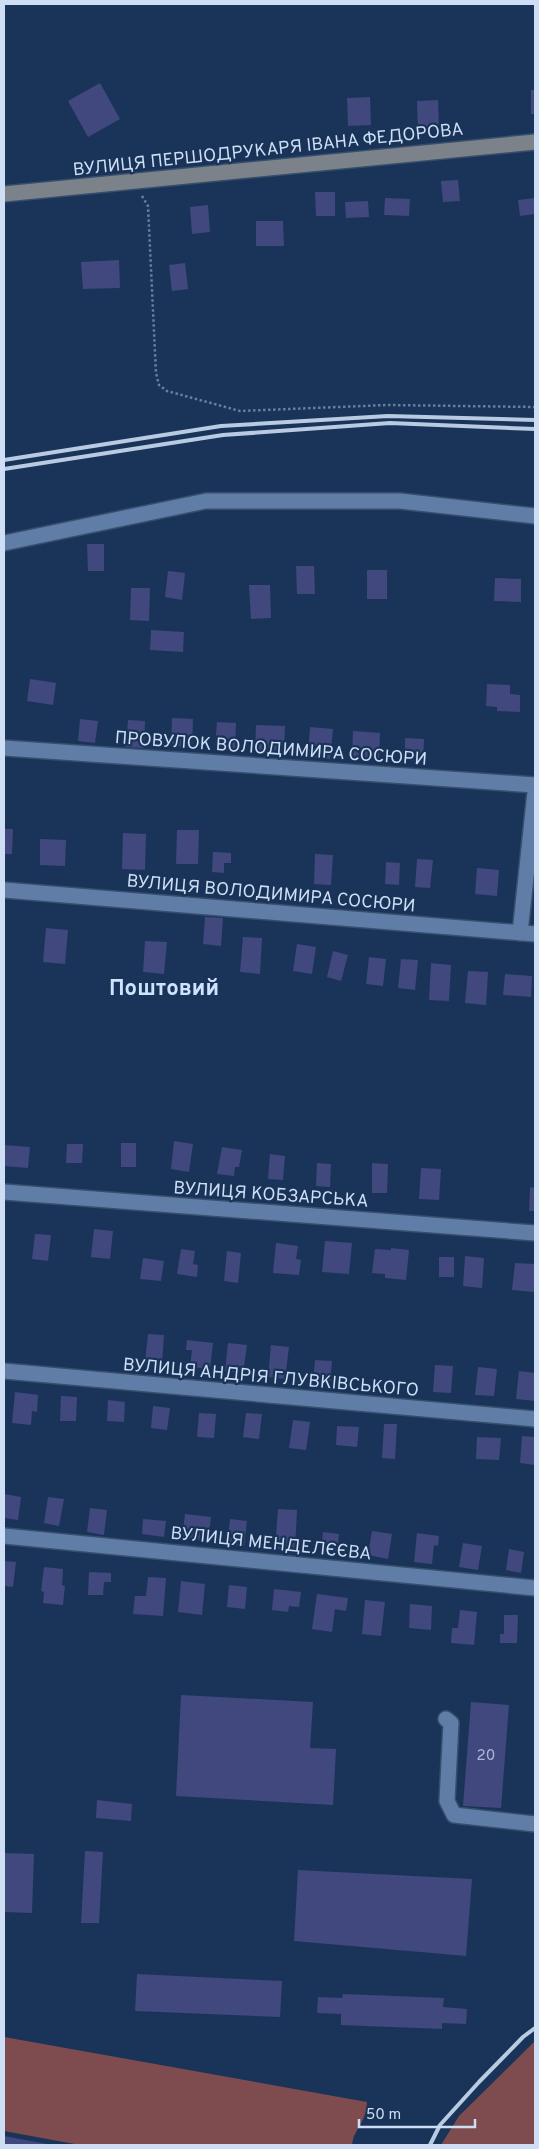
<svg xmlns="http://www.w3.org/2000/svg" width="539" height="2149" viewBox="0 0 539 2149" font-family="Overpass,sans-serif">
<rect width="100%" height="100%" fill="#193458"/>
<path fill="#7e4c4f" d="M4,2037l363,65c-1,22 -13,26 -15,43h-272l-76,-14z
M535,2041v104h-94l18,-29z"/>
<path fill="#40487d" d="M100,83l20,36 -32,18 -20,-36z
M531,90h4v24h-4z
M370,97l1,28 -23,1 -1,-28z
M438,100l1,28 -21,2 -1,-29z
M458,180l2,21 -17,1 -2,-21z
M315,192h20v24h-19z
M385,198l25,1 -1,17 -25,-1z
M535,198v16l-15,2 -2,-16z
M368,201l1,16 -23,1 -1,-16z
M208,205l2,27 -18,2 -2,-27z
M256,221h27l1,25h-28z
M119,260l1,28 -37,1 -2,-27z
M185,263l3,26 -16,2 -3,-26z
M87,544h17v27h-16z
M296,566h18l1,28h-18z
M367,570h20v29h-20z
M168,571l17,2 -3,27 -17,-3z
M495,578l26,1v23l-27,-1z
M249,585h21l1,33 -20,1z
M131,588h19l-1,33 -19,-1z
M151,630l33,2 -1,20 -33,-2z
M30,679l26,4 -3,22 -26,-4z
M487,684l23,1v9l10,1v17l-23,-1v-4l-11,-1z
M172,718l21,1 -1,28 -21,-1z
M80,719l18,2 -3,22 -17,-2z
M128,720l17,1 -1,27 -18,-1z
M217,722l19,1 -1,26 -20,-1z
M256,725l29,1 -1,27h-29z
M310,727l23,2 -3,30 -22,-2z
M353,731l27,2 -1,26 -27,-2z
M405,738l19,1 -1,22 -18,-1z
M4,829h9l-1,25h-8z
M177,830h22l-1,34h-22z
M123,833l23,1 -1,36 -23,-1z
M40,839l26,1 -1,26 -25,-1z
M213,852l18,1v10h-7v10l-12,-1z
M315,854l18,1 -2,30 -17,-1z
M417,859l16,1 -3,28 -15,-1z
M386,862l14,1 -1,22 -14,-1z
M477,868l22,2 -2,26 -22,-2z
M205,917l18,1 -2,28 -18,-2z
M46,928l22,2 -3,34 -22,-2z
M243,937l19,1 -2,36 -20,-2z
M145,941l22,1 -3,32 -21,-2z
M297,944l19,3 -4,27 -19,-3z
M333,951l15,4 -7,26 -14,-4z
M369,957l17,2 -3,27 -17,-2z
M401,959l17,1 -3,30 -17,-2z
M431,963l20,2 -2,36 -20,-1z
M468,971l20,1 -2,33 -21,-2z
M505,974l27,2 -1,21 -28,-2z
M174,1141l19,3 -4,28 -18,-3z
M121,1143h15v24h-15z
M67,1144h16l-1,19h-16z
M4,1145l26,2 -2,21 -24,-2z
M222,1147l20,3 -3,17h-4l-1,9 -17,-2z
M270,1154l15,2 -2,24 -15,-1z
M317,1163l14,1 -1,23 -14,-1z
M372,1163l16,1 -1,29h-15z
M421,1168l20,1 -2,31 -20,-1z
M530,1187l5,1v23h-6z
M94,1229l19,2 -3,28 -19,-2z
M35,1234l16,1 -3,26 -16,-2z
M325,1241l27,2 -3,31 -27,-2z
M276,1243l22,3 -2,13 5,1 -2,15 -26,-2z
M391,1248l18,2 -3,30 -21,-2v-4l-13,-1 3,-24 16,1z
M181,1249l14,2 -2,13 5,1 -1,12 -20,-3z
M227,1251l14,2 -3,30 -14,-2z
M465,1256l19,2 -2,30 -19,-2z
M439,1257h15v20h-15z
M143,1258l21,3 -3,20 -21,-2z
M515,1263l20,1 -1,28 -22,-2z
M148,1334l16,1 -2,29 -17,-2z
M187,1340l26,3 -3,26 -20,-2 2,-17h-6z
M228,1343l19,2 -4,28 -18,-2z
M271,1345l18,2 -4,32 -17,-2z
M315,1360l17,1 -2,22 -17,-2z
M435,1365l18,1 -2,27 -18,-1z
M478,1367l19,2 -3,27 -19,-1z
M519,1371l16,2v28l-19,-2z
M15,1392l23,3 -1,17 -5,-1 -1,14 -19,-2z
M61,1396l16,1 -1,24h-16z
M108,1400l17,2 -1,20 -17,-1z
M153,1406l17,2 -3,22 -16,-2z
M199,1413l17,1 -2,24 -17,-1z
M246,1413l16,1 -3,25 -16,-2z
M293,1420l17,2 -4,28 -17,-2z
M384,1424h13l-2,35 -13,-1z
M337,1426l22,1 -2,20 -21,-2z
M522,1436l13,1v28l-15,-2z
M477,1437l24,1 -2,22 -23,-1z
M4,1494l17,3 -3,23 -14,-2z
M48,1497l16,2 -5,27 -15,-3z
M90,1508l17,2 -3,25 -17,-3z
M278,1509l19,1 -2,40 -20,-1z
M185,1514l26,3 -3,24 -26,-3z
M143,1519l23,2 -2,16 -22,-3z
M230,1519l17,2 -3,25 -17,-1z
M372,1531l20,3 -4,25 -20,-4z
M323,1532l16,2 -2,21 -16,-1z
M417,1533l22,3 -1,10 -4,-1 -2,19 -18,-2z
M463,1543l19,3 -4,24 -19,-3z
M509,1549l15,3 -3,21 -15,-3z
M4,1561l12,1 -3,25 -9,-1z
M44,1567l19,2 -1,16 3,1 -2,19 -20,-2 1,-11 -3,-1z
M89,1572l22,1v9h-7l-1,13h-15z
M148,1577l18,1 -3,38 -30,-2 2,-18h11z
M181,1581l24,3 -3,31 -24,-3z
M229,1585l18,2 -2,22 -18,-2z
M274,1589l27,3 -2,15 -10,-1 -1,6 -16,-2z
M317,1594l31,4 -2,13 -11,-2 -3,23 -20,-3z
M365,1600l20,2 -4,34 -19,-2z
M410,1604l22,2 -1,24 -22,-2z
M460,1610l17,2 -3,33 -23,-2 1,-15h6z
M504,1615h14l-1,28h-17v-9h4z
M181,1695l132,7 -3,46 26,1 -3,56 -157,-9z
M471,1702l38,3 -8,103 -38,-2z
M97,1800l35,4 -1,17 -35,-3z
M85,1851l18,1 -4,71h-18z
M4,1853l30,1 -2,59 -28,-1z
M298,1870l174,9 -6,77 -172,-15z
M137,1974l145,7 -2,36 -145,-6z
M343,1994l101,4 -1,9 24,2 -1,15 -24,-1v6l-101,-4v-11l-24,-1 1,-16 24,1z
M4,2136l43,8v1h-43z"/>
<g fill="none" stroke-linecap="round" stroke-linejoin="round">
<g stroke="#374e6c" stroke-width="18">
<path id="street" d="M4,543l202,-42h194l135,15
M4,748l531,37
M4,890l531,44
M520,933l15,-141
M4,1192l531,41
M4,1371l531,48
M4,1536l531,52
M446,1719l5,4 -4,78 7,14 81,9"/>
</g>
<g stroke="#374e6c" stroke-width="18">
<path id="secondary" d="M4,194l531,-52"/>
</g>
<path stroke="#677e9c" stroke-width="2.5" stroke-dasharray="2.5 2.5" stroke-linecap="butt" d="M142,196l6,10 8,167 3,12 8,6 73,20 147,-6 148,2"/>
<use href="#street" stroke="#5f7da6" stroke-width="15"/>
<use href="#secondary" stroke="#7b828a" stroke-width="15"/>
<path stroke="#b9cbe3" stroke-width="4" d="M4,460l217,-34 167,-10 147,4
M4,469l219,-34 167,-12 145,6
M430,2145l10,-20 39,-43 44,-45 12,-9"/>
</g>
<g text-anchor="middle" stroke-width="4.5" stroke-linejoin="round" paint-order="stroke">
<g font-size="15" fill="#aab8d7">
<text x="486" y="1760">20</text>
</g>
<g font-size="18" fill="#cddef5" stroke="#193458">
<text transform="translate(268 149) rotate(-6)" y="6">ВУЛИЦЯ ПЕРШОДРУКАРЯ ІВАНА ФЕДОРОВА</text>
<text transform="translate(271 748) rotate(4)" y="6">ПРОВУЛОК ВОЛОДИМИРА СОСЮРИ</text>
<text transform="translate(271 893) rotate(5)" y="6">ВУЛИЦЯ ВОЛОДИМИРА СОСЮРИ</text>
<text transform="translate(271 1194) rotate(4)" y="6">ВУЛИЦЯ КОБЗАРСЬКА</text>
<text transform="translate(271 1377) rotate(5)" y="6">ВУЛИЦЯ АНДРІЯ ГЛУВКІВСЬКОГО</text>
<text transform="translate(271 1543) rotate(6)" y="6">ВУЛИЦЯ МЕНДЕЛЄЄВА</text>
</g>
<g font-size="22" font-weight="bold" fill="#cee3fe" stroke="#193458">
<text x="164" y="995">Поштовий</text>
</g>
</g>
<rect width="539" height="2149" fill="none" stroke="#cddef5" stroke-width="10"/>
<path d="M359 2119v8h116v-8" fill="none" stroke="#cddef5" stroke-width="2.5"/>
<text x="366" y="2119" font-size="15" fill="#cddef5" stroke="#193458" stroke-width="4" paint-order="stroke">50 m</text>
</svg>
